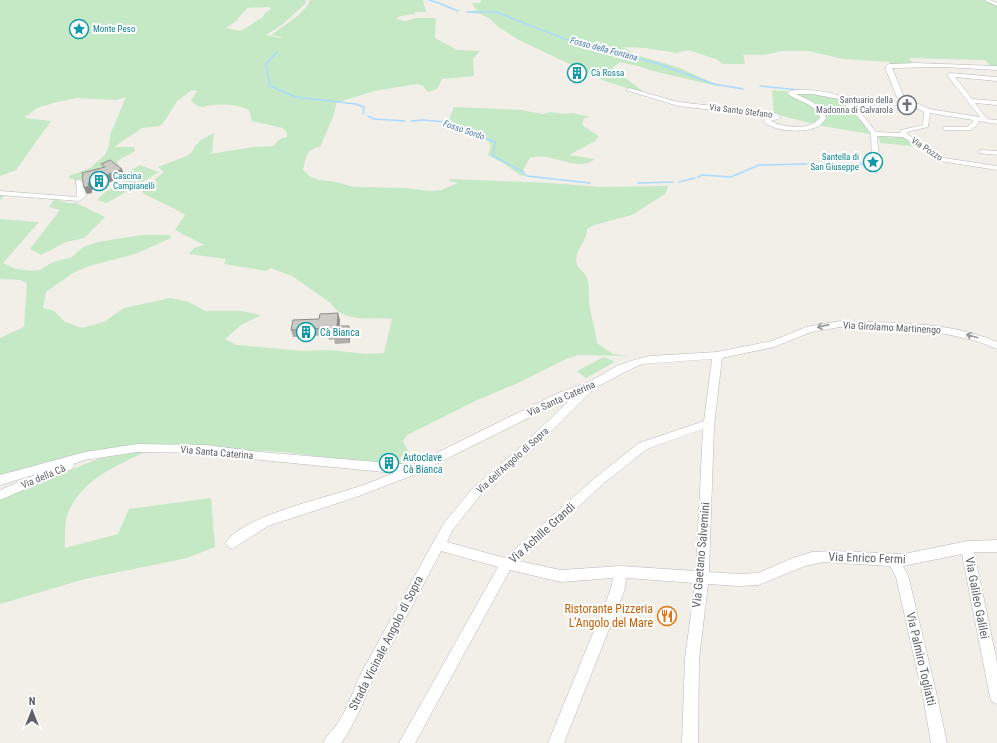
<svg xmlns="http://www.w3.org/2000/svg" width="997" height="743" viewBox="0 0 997 743" font-family="'Roboto Condensed',sans-serif">
<rect width="100%" height="100%" fill="#f1efe8"/>
<path fill="#c5e8c5" fill-rule="evenodd" d="M0,0h305l1,3 -23,21 -17,11 14,3 2,-1 -11,-2c11,-8 36,-23 39,-35h113l3,12h-12l2,2 -16,2 -4,3 9,2 12,-3h19l-1,20 22,12 23,1 -7,8 1,17 -32,3 -5,10 -9,3 -5,-6 -6,-2 -43,7 -38,12c1,9 -12,33 -15,43 -16,4 -14,10 -18,23l6,7 10,4 17,2 17,5 52,1 25,3 11,-1 17,-7 -8,-2 -1,-2 101,4 51,4 66,-1 1,1 -3,7 -33,21 -38,10 -7,4c0,12 -11,20 -11,32 1,9 9,10 11,17 3,9 1,16 2,25 2,13 6,26 8,40l16,11 17,2 -52,-1 -10,3 -50,25 -43,18 -68,34 -4,6 6,12 -10,5 4,7h-11l1,-4 -7,-1 -1,5 -102,-13 -141,-7 -142,31v-138l24,-11 3,-44 -7,-3 -20,-1v-60l39,3 -36,41 13,6 17,2 7,-1 11,-7 21,-6 11,-10 15,-5 43,-7h29l1,3 -36,16 -46,12 -16,7 -27,19 -3,16 11,3 11,11 17,6 22,-6 20,-14 46,-10 19,4 16,9h36l20,4 -20,10 -16,14 11,6 67,6 27,-1 36,4 18,-1 8,-34c-19,-2 -50,4 -60,-15l-40,-28 -21,-8 -5,3 -42,-7 2,-5 -37,-5 5,-6 10,-3 -29,-15 10,-15 -6,-4 -35,-17 -2,-4 22,-18 -6,-5 29,-11 5,-4 3,-6 6,-6 13,-7 -2,19 -2,2 43,-7 20,-1 7,-7 7,-2v-4l-4,-5 -31,-7 -3,-11c-11,-6 -26,-6 -38,-5 -3,0 -6,2 -9,2 -5,-1 -8,-3 -11,-7l6,-9 -5,-1 -15,11 -11,18 -6,7 -18,2 -28,19h20l1,4 -18,10 1,4 -40,15 -9,-2v-2l21,-8 15,-13 4,-9 1,-11 16,-38 -9,3 -40,-2 -20,4 -20,6 -13,10 27,3 -35,49 -16,6zM268,7l3,2 -7,5 -1,3 -22,14 -15,-3 10,-7 11,-13z
M481,0h504l12,6v60h-7l-5,-6 -76,-2 4,6 -19,2 -4,-4 -47,-3 -34,-8h-27l-17,4h-22l2,9h-22l-7,-5 -28,-9 -11,3 -31,-5 -23,-1 14,8 43,13 41,19 -72,-17c-10,-5 -19,-5 -29,-8l-8,6 36,27 -43,-14 -86,-41 -19,-12 -11,-10 -9,-4 -14,-2 12,-2 -4,-3 -2,-4h8z
M772,90l52,4 17,5 32,32 -3,3 -48,-8 -48,-12z
M454,107l67,3 22,4 8,-2 11,2 11,-1 17,4 -6,1 -2,7 17,11 -4,5 -26,14 26,4c-3,2 -8,5 -12,5 -17,1 -36,-12 -53,-6l-6,10v8l-4,-1 -15,-11 -17,-9 3,-9 -3,-5 -43,-13z
M879,135l28,2 15,10 -42,-4z
M140,165l19,7 -52,31 -10,-3 7,-7 27,-16 -5,-4z
M0,194l58,6 10,3h8l29,14 -21,21 -18,4 -25,13 -11,-6 30,-39 -11,-3 6,-8 -50,-4 -5,5z
M604,357l11,5 -29,16 -9,-7z
M147,451c-31,15 -65,28 -79,62 -4,10 -3,24 -3,35l53,-14 11,-25 82,-11 4,49 -28,11 -102,21 -85,25v-105l100,-41z"/>
<g fill="none" stroke-linecap="round" stroke-linejoin="round">
<path stroke="#aadaff" stroke-width="1.5" d="M429,0l6,2
M436,2l22,9
M467,12h29l82,32 78,19 58,21 29,5
M277,52l-11,12 4,22 26,11 60,7 8,3 -1,7
M760,86l39,4
M368,116l6,3 31,2
M411,121l12,-1 23,2 1,3 22,6 26,11 -2,14 27,14 7,6 63,7
M824,164h49
M880,164h3
M698,177l4,-2 29,2 28,-12 48,-1
M679,182l16,-4
M638,183l35,-1"/>
<g stroke="#b5b8bc" stroke-width="1">
<path id="minor" d="M984,0h6l7,3v3z
M916,63l81,3v4l-54,-3 -51,1 12,29 25,12 51,8 -33,-42 3,-2 47,4v4l-42,-4 17,22 25,2v4l-22,-2 12,16 10,1v4l-18,-3 -2,4 -6,5h-26l-2,-1v-2h24l5,-4 1,-3 -43,-7 -2,14 -21,5v2l37,24 53,8v4l-57,-9 -37,-24 -26,-1 2,27 -4,2h-3l-1,-31 -10,-14 -22,-21 -27,-5h-16c12,6 26,10 30,24 -2,3 -5,7 -9,9 -13,6 -44,5 -54,-6l2,-2 9,-2 -96,-11 -52,-16 3,-2 49,14 98,11 5,5 -10,3c10,6 30,8 41,3 3,-1 5,-4 8,-6 -4,-15 -23,-16 -33,-25 7,-7 49,-1 57,5 13,9 23,22 32,34l24,1 1,-3 22,-5 1,-13 -27,-15 -11,-27v-4l3,-2z
M981,150l16,1v4l-18,-2v-2z
M76,180h3l4,2 3,14 -7,5 -79,-6v-4l77,6z
M840,321c52,2 109,0 157,21v7l-20,-8 -31,-7 -45,-5 -61,-2 -29,5 -37,15 -52,11 -8,68 -5,146 30,2 19,-1 35,-15 19,-6 23,-1 69,3 63,-13 30,-1v12h-23l23,110v42l-5,-2 -2,-5 -28,-143 -59,12 5,9 29,121 10,47h-16l-8,-47 -27,-119 -6,-11 -66,-4 -19,4 -47,19 -19,1 -31,-2 -9,75 -1,84h-16l3,-84 10,-76 -69,-5 -1,11 -61,154h-16l63,-154 2,-11 -52,4 -51,-12 -95,173h-16l99,-176 -57,-16 -71,135 -10,24 -12,23 -7,10h-18c4,-8 10,-13 15,-20 9,-14 15,-31 21,-46l85,-154 29,-35 50,-43 52,-50 -159,79 -57,22 -91,30 -36,23 -4,-2 -2,-4c12,-25 98,-45 125,-54 15,-4 29,-11 43,-16l-133,-13 -56,-7 -68,-1 -52,8 -12,4 1,2 -2,3 -72,31v-10l37,-16 -37,11v-10l85,-23 52,-8 68,1 56,7 151,13 146,-72 31,-11 28,-16 20,-7 13,-3 67,-4 55,-11 34,-14zM712,359l-8,62 -65,22 -44,35 -90,80 -58,-16 5,-11 29,-37 50,-43 64,-63 30,-16 17,-8zM703,429l-7,142 -76,-5 -59,4 -42,-9 84,-77 44,-35z"/>
</g>
<use href="#minor" fill="#fff" fill-rule="evenodd"/>
</g>
<path fill="#afaea9" d="M340,320l-1,6 11,7v10l-15,1 -1,-5 -5,1 -1,-5 -35,2 -2,-7z"/>
<path fill="#8f8d8a" d="M122,169l3,7 -17,7 1,2 -17,5v3l-5,1 -3,-6 4,-5z
M338,313l2,7 -1,13 -2,-7z
M349,326l1,7v10l-2,-7z"/>
<path fill="#cccac5" stroke="#8f8d8a" d="M110,160l12,9 -18,7 2,3 -18,4 1,3 -5,2 -2,-11 1,-1 -1,-3 23,-6 -4,-3z
M338,313l-1,13h12l-1,10 -14,1v-5l-7,1 1,-5 -37,2 2,-10 26,-1 1,-5z"/>
<defs><path id="oneway-shaft" d="M-6 0H5M1.5-3L5.5 0L1.5 3" fill="none" stroke-width="1.6" stroke-linecap="round" stroke-linejoin="round"/></defs>
<g stroke="#979a9d">
<use href="#oneway-shaft" transform="translate(823 326) rotate(167)"/>
<use href="#oneway-shaft" transform="translate(972 336) rotate(-164)"/>
</g>
<defs>
<g id="sight-ring" transform="scale(1)"><circle r="9.5" fill="#fff" stroke="#0f9aa8" stroke-width="1.5"/><path d="M0-6L1.8-2.2L6-1.7L2.9 1.2L3.7 5.4L0 3.3L-3.7 5.4L-2.9 1.2L-6-1.7L-1.8-2.2Z" fill="#0f9aa8"/></g>
<g id="building-ring" transform="scale(1)"><circle r="9.5" fill="#fff" stroke="#0f9aa8" stroke-width="1.5"/><path d="M-4-6H4V6H1V3H-1V6H-4ZM-2.5-4.3h1.7v1.8h-1.7ZM.8-4.3h1.7v1.8H.8ZM-2.5-1h1.7V.8h-1.7ZM.8-1h1.7V.8H.8Z" fill="#0f9aa8"/></g>
<g id="church-ring" transform="scale(1)"><circle r="9.5" fill="#fff" stroke="#6b7280" stroke-width="1.5"/><path d="M-1.2-6h2.4v3.5h3.3v2.4h-3.3V6h-2.4V-.1h-3.3v-2.4h3.3Z" fill="#6b7280"/></g>
<g id="restaurant-ring" transform="scale(1)"><circle r="9.5" fill="#fff" stroke="#e8710a" stroke-width="1.5"/><path d="M-5-6h1v4h1v-4h1v4h1v-4h1v5L-1.5 .5V6h-2V.5L-5-1ZM5-6V6H3V1.5H1.5Q1.5-4 5-6Z" fill="#e8710a"/></g>
</defs>
<g fill-rule="evenodd">
<use href="#sight-ring" x="79" y="29"/>
<use href="#building-ring" x="577" y="73"/>
<use href="#church-ring" x="907" y="105"/>
<use href="#sight-ring" x="873" y="162"/>
<use href="#building-ring" x="99" y="181"/>
<use href="#building-ring" x="306" y="332"/>
<use href="#building-ring" x="389" y="463"/>
<use href="#restaurant-ring" x="667" y="616"/>
</g>
<g text-anchor="middle" stroke-width="4" stroke-linejoin="round" paint-order="stroke">
<g font-size="9" fill="#0d838f" stroke="#fff" text-anchor="start">
<text x="93" y="32">Monte Peso</text>
<text x="591" y="76">Cà Rossa</text>
<text x="859" y="160" text-anchor="end">Santella di<tspan x="859" dy="10">San Giuseppe</tspan></text>
<text x="113" y="179">Cascina<tspan x="113" dy="10">Campianelli</tspan></text>
</g>
<g font-size="9" font-style="italic" fill="#4174aa" stroke="#fff">
<text transform="translate(604 49) rotate(15)" y="3">Fosso della Fontana</text>
<text transform="translate(464 130) rotate(19)" y="3">Fosso Sordo</text>
</g>
<g font-size="9" fill="#5b616d" stroke="#fff" text-anchor="end">
<text x="893" y="103">Santuario della<tspan x="893" dy="10">Madonna di Calvarola</tspan></text>
</g>
<g font-size="9" fill="#5f6368" stroke="#fff">
<text transform="translate(741 111) rotate(7)" y="3">Via Santo Stefano</text>
<text transform="translate(927 149) rotate(33)" y="3">Via Pozzo</text>
</g>
<g font-size="10" fill="#5f6368" stroke="#fff">
<text transform="translate(892 327) rotate(3)" y="4">Via Girolamo Martinengo</text>
<text transform="translate(561 398) rotate(-24)" y="4">Via Santa Caterina</text>
<text transform="translate(217 452) rotate(5)" y="4">Via Santa Caterina</text>
<text transform="translate(512 460) rotate(-42)" y="4">Via dell'Angolo di Sopra</text>
<text transform="translate(43 476) rotate(-23)" y="4">Via della Cà</text>
</g>
<g font-size="10" fill="#0d838f" stroke="#fff" text-anchor="start">
<text x="320" y="336">Cà Bianca</text>
<text x="403" y="461">Autoclave<tspan x="403" dy="12">Cà Bianca</tspan></text>
</g>
<g font-size="12" fill="#5f6368" stroke="#fff">
<text transform="translate(542 533) rotate(-42)" y="4">Via Achille Grandi</text>
<text transform="translate(701 555) rotate(-85)" y="4">Via Gaetano Salvemini</text>
<text transform="translate(867 558) rotate(2)" y="4">Via Enrico Fermi</text>
<text transform="translate(977 598) rotate(79)" y="4">Via Galileo Galilei</text>
<text transform="translate(386 643) rotate(-63)" y="4">Strada Vicinale Angolo di Sopra</text>
<text transform="translate(921 659) rotate(77)" y="4">Via Palmiro Togliatti</text>
</g>
<g font-size="12" fill="#c56008" stroke="#fff" text-anchor="end">
<text x="653" y="613">Ristorante Pizzeria<tspan x="653" dy="14">L'Angolo del Mare</tspan></text>
</g>
</g>
<g transform="translate(32 711)" stroke="#ffffff" stroke-width="3" paint-order="stroke">
<path d="M0-3L7 15L0 10L-7 15Z" fill="#5f6368"/>
<text y="-6" font-size="11" font-weight="bold" text-anchor="middle" fill="#5f6368">N</text>
</g>
</svg>
